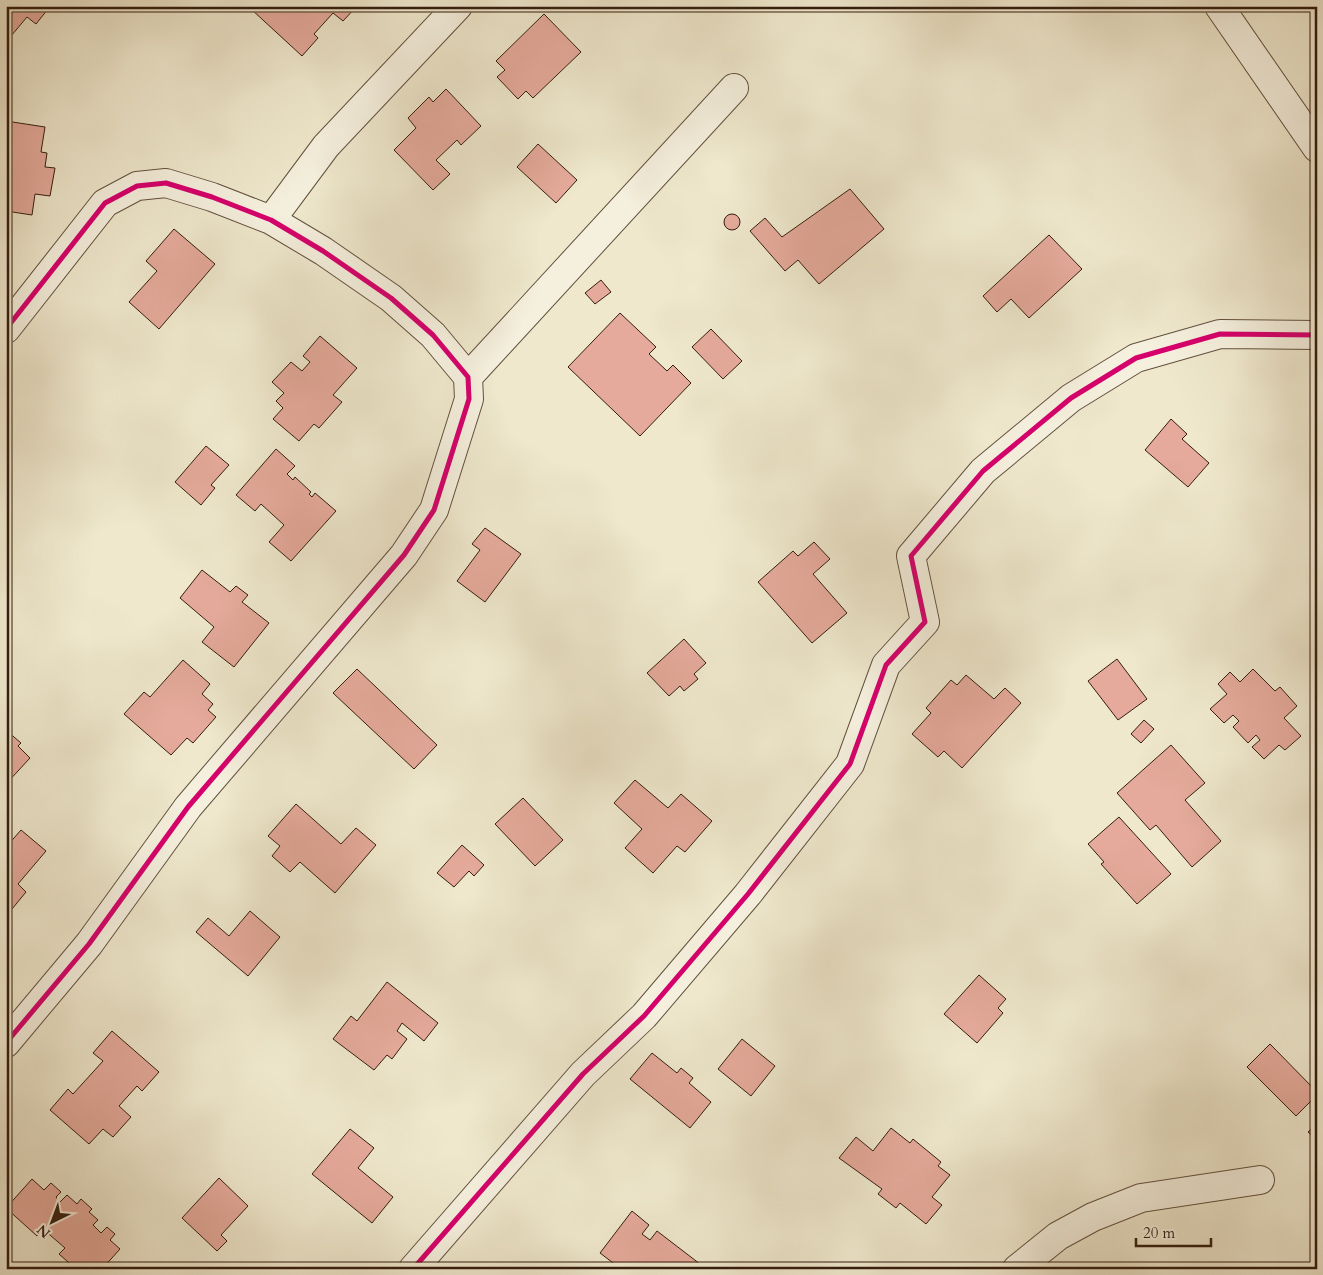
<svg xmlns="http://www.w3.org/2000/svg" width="1323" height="1275" viewBox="0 0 1323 1275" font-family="Cardo,serif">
<rect width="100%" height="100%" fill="#efe8cd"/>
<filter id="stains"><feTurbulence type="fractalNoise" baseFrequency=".004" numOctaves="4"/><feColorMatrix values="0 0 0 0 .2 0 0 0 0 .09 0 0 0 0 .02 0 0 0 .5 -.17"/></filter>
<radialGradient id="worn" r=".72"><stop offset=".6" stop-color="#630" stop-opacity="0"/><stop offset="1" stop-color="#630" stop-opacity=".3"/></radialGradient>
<path fill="#e5aa9b" stroke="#341d0f" d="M6,6h38l4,3 -12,15 -9,-7 -21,25z
M254,6h103l-14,15 -10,-8 -19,21 4,4 -16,18 -51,-47z
M544,14l37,38 -48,46 -7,-7 -8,8 -21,-22 8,-7 -9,-9z
M446,89l35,37 -20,19 -4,-5 -21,20 14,14 -17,16 -39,-40 22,-22 -8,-10 21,-21 4,5z
M6,121l39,6 -4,25 6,1 -2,14 10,1 -5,28 -15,-2 -3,21 -26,-4z
M538,144l39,36 -21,23 -39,-36z
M850,189l34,40 -65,55 -21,-24 -13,11 -35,-40 15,-13 17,19z
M724 222a8 8 0 1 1 16 0a8 8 0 1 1-16 0Z
M174,229l41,35 -56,65 -30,-27 28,-31 -11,-10z
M1049,235l33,34 -53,49 -18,-19 -14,13 -14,-16z
M601,280l10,12 -16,12 -10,-11z
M620,313l36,34 -7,7 18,17 6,-6 18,18 -51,53 -72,-69z
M711,329l31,32 -19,18 -31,-32z
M320,336l37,32 -24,27 9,7 -23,26 -5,-4 -15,17 -26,-22 10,-11 -7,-7 8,-8 -12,-11 19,-20 11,9 8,-9 -7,-6z
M1171,419l16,15 -5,5 27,24 -21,24 -43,-37z
M206,446l23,19 -18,20 4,3 -14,17 -26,-23z
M276,449l19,17 -8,8 6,6 2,-3 16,15 -2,2 3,3 3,-4 21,18 -45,50 -22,-19 15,-17 -23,-21 -6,7 -19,-16z
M485,528l36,26 -36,48 -28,-21 23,-31 -8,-6z
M814,542l16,17 -17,15 34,39 -35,30 -54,-61 35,-31 5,5z
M202,570l28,22 6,-6 12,9 -6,7 27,21 -35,44 -32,-25 12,-15 -34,-29z
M684,639l22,24 -12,11 4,5 -14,12 -4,-5 -11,10 -22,-23z
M1117,659l30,40 -29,21 -30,-39z
M183,660l27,24 -8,10 11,10 -5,6 8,7 -23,26 -6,-5 -16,17 -47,-41 20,-22 6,5z
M357,669l80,76 -23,24 -81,-76z
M1253,669l22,22 5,-4 17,19 -13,12 17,18 -16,14 -6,-5 -15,14 -12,-12 8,-7 -4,-5 -8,8 -15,-16 6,-6 -6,-6 -9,8 -14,-14 17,-15 -9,-10 12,-12 10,10z
M966,675l28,24 11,-11 16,15 -59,65 -18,-17 -6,6 -26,-23 19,-21 -5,-5 25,-28 6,5z
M1144,720l10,9 -13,14 -10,-9z
M7,731l14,12 -3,3 12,12 -24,26z
M1171,745l34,38 -20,17 36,41 -29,26 -36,-42 -6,5 -33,-37z
M635,780l33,28 13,-14 31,27 -27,31 -8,-6 -24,27 -28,-25 17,-19 -28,-26z
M523,798l40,42 -28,26 -40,-42z
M296,804l45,40 15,-16 20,17 -41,48 -35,-31 -10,10 -18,-16 8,-10 -12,-10z
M1119,817l52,57 -34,30 -36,-40 3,-2 -16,-18z
M21,830l25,21 -28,33 8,8 -14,17 -6,-5v-57z
M462,845l22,20 -10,11 -5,-5 -15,16 -17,-14z
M250,911l30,26 -32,39 -52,-44 12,-14 21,18z
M979,975l27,24 -8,9 5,5 -26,30 -33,-29z
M387,982l51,41 -14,18 -22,-18 -5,8 10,8 -15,20 -5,-4 -13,15 -41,-31 18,-23 6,5z
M112,1031l47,41 -17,19 -5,-5 -18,20 12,11 -18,20 -10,-8 -14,15 -39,-34 18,-21 5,5 30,-33 -10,-8z
M742,1039l33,27 -24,30 -33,-27z
M1270,1044l47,48v3l-21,21 -49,-49z
M652,1053l25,20 4,-5 12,10 -4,5 22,19 -21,26 -60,-49z
M1317,1124v16l-9,-8z
M891,1128l19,15 3,-4 28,23 -3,4 12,9 -18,22 10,8 -16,19 -26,-21 -4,5 -18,-14 4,-5 -43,-31 17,-21 17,14z
M350,1129l24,19 -16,20 35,29 -21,26 -60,-49z
M219,1178l29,28 -27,29 6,6 -10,10 -35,-33z
M32,1179l12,11 7,-7 10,9 -5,5 4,5 7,-7 10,9 4,-5 11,10 -3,3 9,8 -5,5 8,8 6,-6 8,7 -5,6 10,9 -18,20h-26l-17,-15 6,-6 -22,-19 -6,7 -31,-28z
M632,1211l17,14 -7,9 8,6 7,-9 43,33 -4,5h-75l-21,-16z"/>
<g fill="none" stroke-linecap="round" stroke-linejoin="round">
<g stroke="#63503e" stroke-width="30">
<path id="minor" d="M1219,6l98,142
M271,220l55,-74 132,-140
M6,329l99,-126 32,-17 29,-3 46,14 59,23 52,31 68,47 42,37 35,42 1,22 -35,111 -30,45 -216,252 -99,137 -83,99
M468,377l266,-289
M413,1269l170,-195 61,-58 104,-122 102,-130 36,-99 39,-43 -14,-66 72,-85 88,-73 65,-40 84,-24 97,1
M1017,1269l41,-33 35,-19 48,-19 119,-18"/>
</g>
<use href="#minor" stroke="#f5f0de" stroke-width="28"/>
<g stroke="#f5f0de" stroke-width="8">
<path id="cycleway" d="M6,329l99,-126 32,-17 29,-3 46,14 59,23 52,31 68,47 42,37 35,42 1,22 -35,111 -30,45 -216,252 -99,137 -83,99
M413,1269l170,-195 61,-58 104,-122 102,-130 36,-99 39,-43 -14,-66 72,-85 88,-73 65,-40 84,-24 97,1"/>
</g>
<use href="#cycleway" stroke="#d6006c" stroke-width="5"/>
</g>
<rect width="1323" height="1275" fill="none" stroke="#efe8cd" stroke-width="25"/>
<rect x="8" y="8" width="1308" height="1260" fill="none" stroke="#341d0f" stroke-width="2.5"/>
<rect x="12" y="12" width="1298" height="1250" fill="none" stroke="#341d0f"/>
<g transform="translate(52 1222) rotate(222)" stroke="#f5f0de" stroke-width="4" paint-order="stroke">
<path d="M0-4L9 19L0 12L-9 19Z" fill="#341d0f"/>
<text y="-8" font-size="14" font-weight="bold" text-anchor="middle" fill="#341d0f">N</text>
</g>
<path d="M1136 1238v8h75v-8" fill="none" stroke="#341d0f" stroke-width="2.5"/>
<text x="1143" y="1238" font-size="15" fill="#341d0f" stroke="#f5f0de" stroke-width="4" paint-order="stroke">20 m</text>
<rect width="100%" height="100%" filter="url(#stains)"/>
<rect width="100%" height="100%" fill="url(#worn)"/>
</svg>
